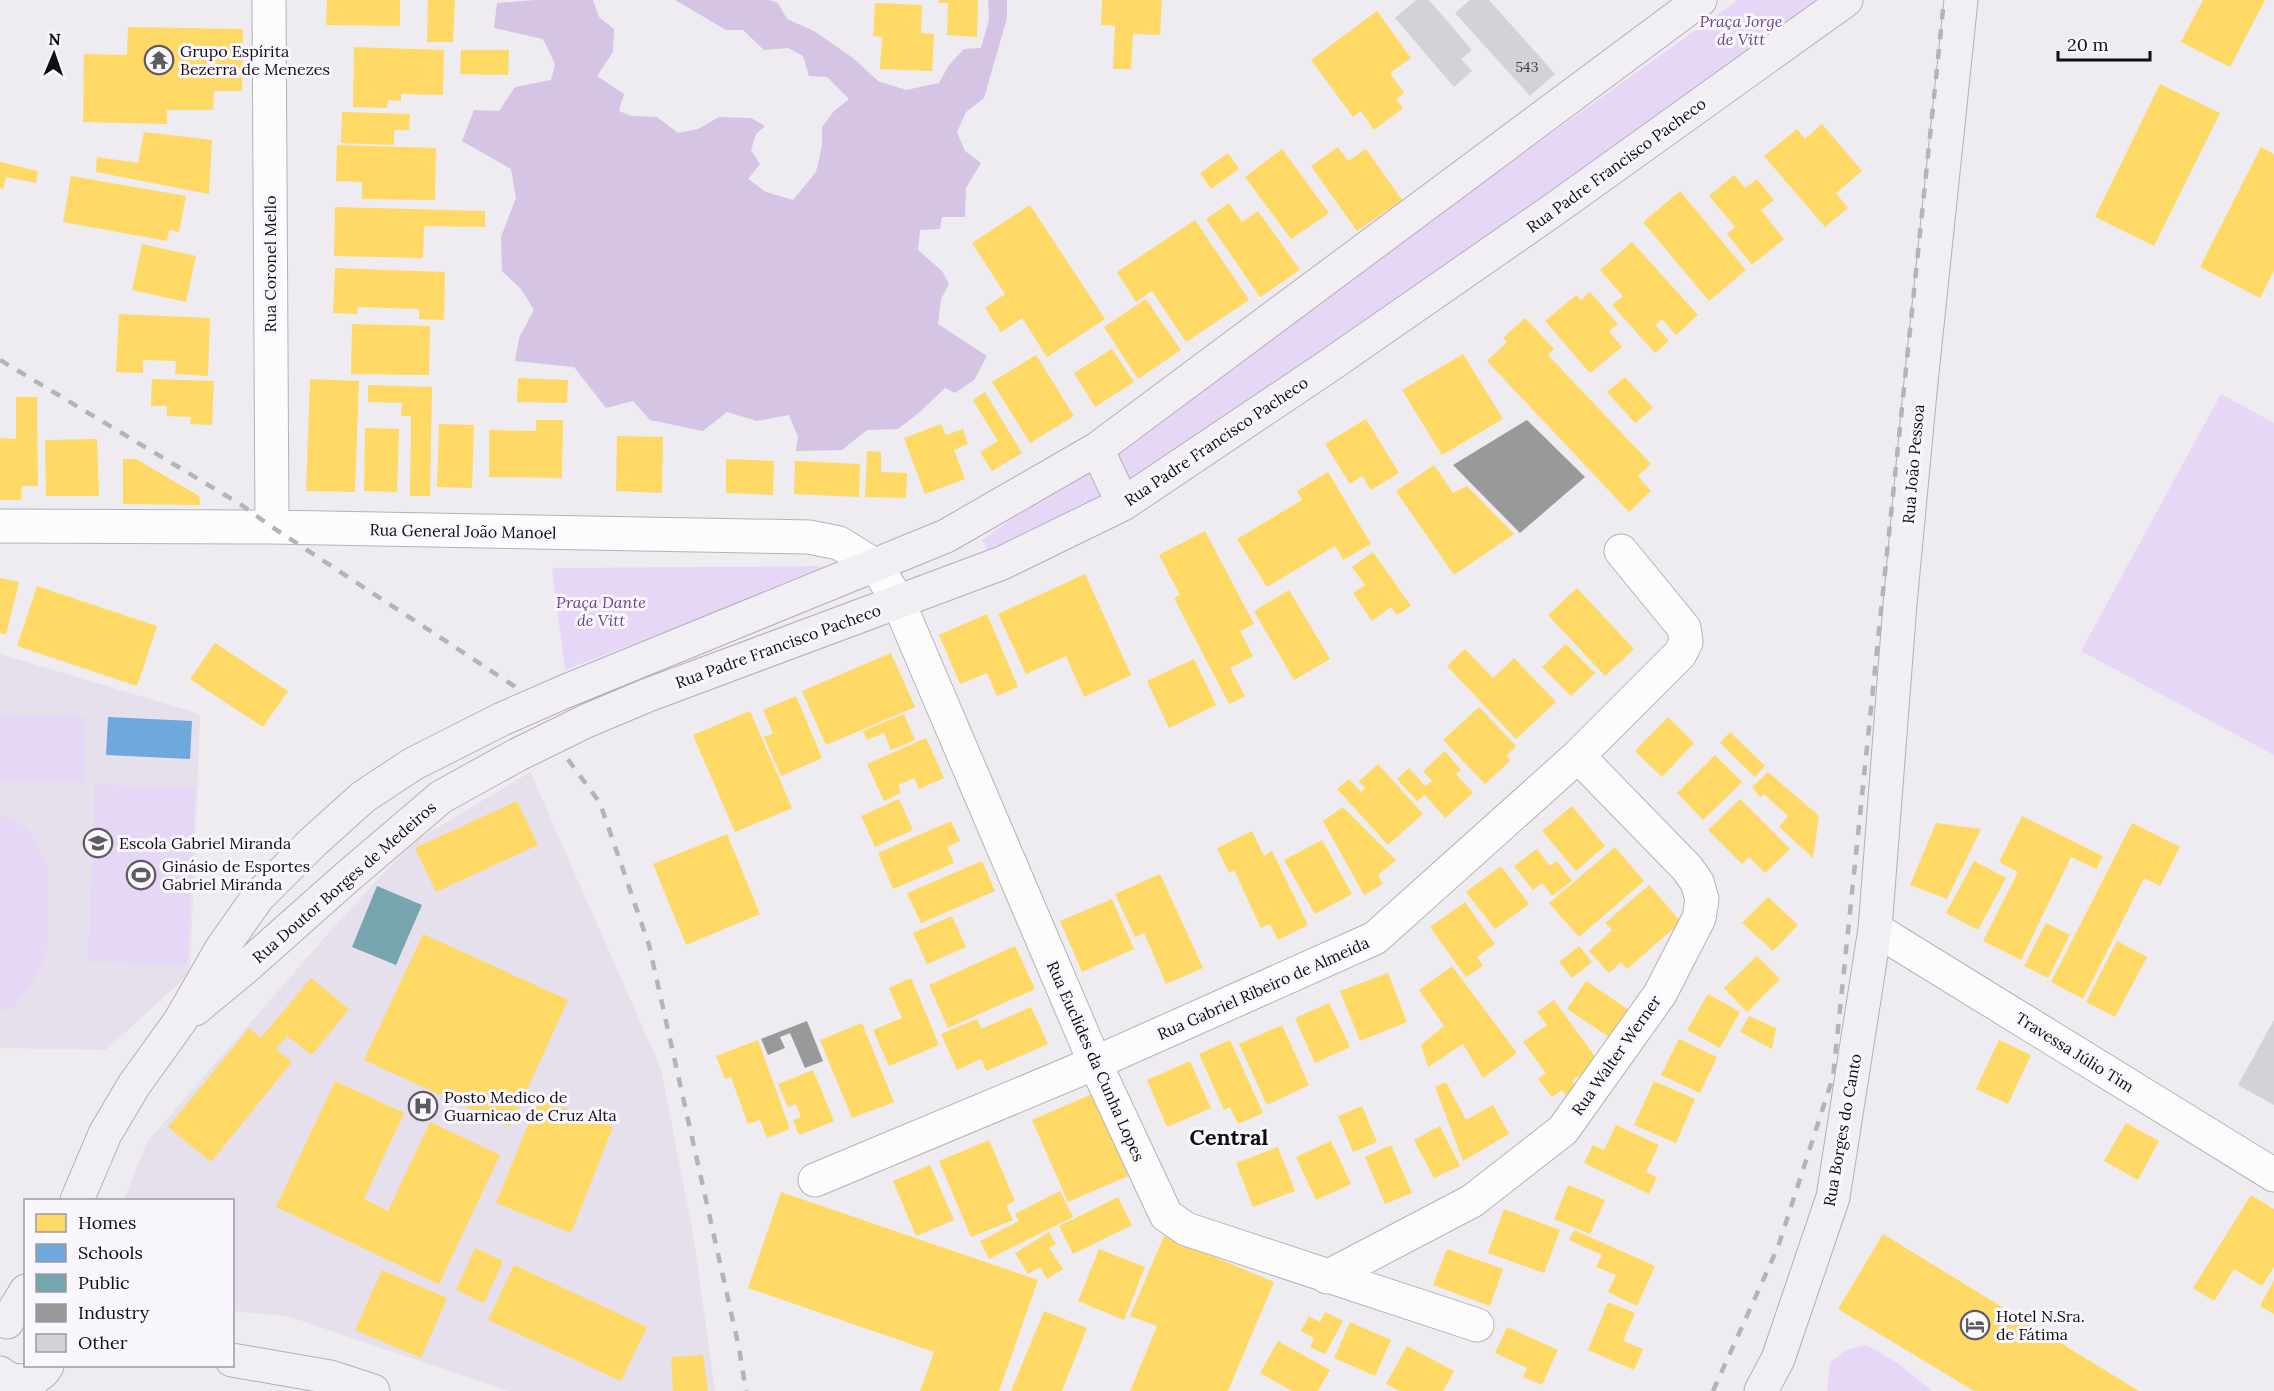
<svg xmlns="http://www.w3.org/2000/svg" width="2274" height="1391" viewBox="0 0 2274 1391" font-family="Lora,serif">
<rect width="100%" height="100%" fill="#eeebf1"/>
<path fill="#e6dfec" d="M0,654l200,60 -10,259 -84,77 -106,-2z
M530,772l131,297 33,171 21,151h-206l-222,-75 -54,-5 -1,-111h-108l23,-58 185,-213 80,-86z"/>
<path fill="#e7d7f6" d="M1738,0h89l-724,506 -110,54 -11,-20z
M2221,394l53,29v332l-193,-104z
M838,566l-273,104 -13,-102z
M0,715l85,2 -1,65 -84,-1z
M95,784l100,5 -8,176 -99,-4z
M0,814l29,16 20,37 -2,84 -8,21 -25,35 -14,5z
M1867,1345l30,18 35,28h-105l3,-28 16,-13z"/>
<path fill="#d5c4e4" d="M535,0h58l6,17 15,12 -1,23 -16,24 27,18 -5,17 12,5 26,1 21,16 20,-4 21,-12 32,1 14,8 -9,8 -5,16 9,14 -12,15 18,13 27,8 23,-28 6,-26v-19l12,-16 15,-12 -22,-22 -18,-1 -6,-20 -15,-8 -24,2 -21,-20h-17l-51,-30h-7h101l9,3 9,16 27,12 39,27 25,23 28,9 33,-7 10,-18 15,-16 17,-1 8,-29 -1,-19h19v18l-23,80 -18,14 -9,20 8,19 16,12 -15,25 -1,29h-23l-2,12 -20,1 -2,20 24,21 7,13 -8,15 -3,25 49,32 -13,24 -19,13 -10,-5 -25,24 -22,17 -31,1 -25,20 -46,1 2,-14 -9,-22 -32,6 -30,-9 -24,19 -53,-11 -17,-19 -27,7 -32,-41 -59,-6 4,-23 15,-28 -13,-21 -19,-18 -1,-34 15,-39 -5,-29 -49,-28 12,-31 25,1 16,-24 36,-7 4,-16 -12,-25 -49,-11 3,-25z"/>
<path fill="#ffd966" d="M327,0h73v26l-74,-1z
M428,0h27l-2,42h-26z
M939,0h39l-1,37 -30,-2 1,-32h-9z
M1102,0h60l-2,35 -27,-1 -2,35h-18l2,-43 -14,-1z
M2203,0h62l-35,67 -49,-25z
M875,3l47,2 -1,28 13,1 -2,37 -52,-2 2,-32 -9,-1z
M1377,11l34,47 -21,15 14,20 -8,6 7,9 -29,22 -13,-19 -8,6 -42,-57z
M128,27l115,2 -1,62h-28l-1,19h-46v14l-84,-2 1,-68 43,1z
M354,47l90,3 -1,45 -42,-1v7l-13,-1 -1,8 -34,-1z
M461,50h48l-1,25 -48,-1z
M2160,84l60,29 -66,133 -59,-29z
M342,112l68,2 -1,16h-15v15l-53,-2z
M1822,124l40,47 -26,22 12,15 -23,19 -61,-71 33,-27 8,10z
M144,132l68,8 -3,54 -113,-22 1,-15 41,6z
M337,145l99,3 -1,52 -73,-1v-17l-26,-1z
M1338,147l10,14 18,-12 36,51 -45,31 -46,-65z
M2261,147l13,7v117l-14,27 -60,-31z
M1282,149l47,64 -38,26 -46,-62z
M1228,153l11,16 -28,20 -11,-16z
M0,162l38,9 -2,12 -30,-6 -3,12 -3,-1z
M1734,175l11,13 12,-9 17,21 -13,10 23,29 -32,26 -25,-31 8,-7 -26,-31z
M71,176l115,20 -7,36 -10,-2 -2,11 -104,-19z
M1680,191l66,79 -37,31 -66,-79z
M1229,203l13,19 16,-11 42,59 -40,27 -54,-78z
M1030,205l75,114 -58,38 -25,-39 -21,14 -16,-24 20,-14 -33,-51z
M335,207l150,4v16l-61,-1 -1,32 -89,-2z
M1195,220l54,80 -63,42 -34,-51 -16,11 -19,-30z
M1632,242l66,73 -22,20 -14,-16 -7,6 14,16 -14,12 -43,-48 11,-9 -23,-26z
M142,244l54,12 -10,46 -54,-12z
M335,268l110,4 -1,48 -25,-1v-10l-61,-2 -1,7 -24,-1z
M1590,292l28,32 -9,7 13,16 -32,26 -45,-52 31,-26 5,5z
M1146,299l35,51 -43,29 -34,-52z
M119,314l91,4 -2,58 -33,-2 1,-13 -33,-1v13l-27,-1z
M1525,318l29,31 -6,6 103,109 -13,12 13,15 -22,21 -142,-151 20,-19 -4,-4z
M352,324l78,2 -1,49 -78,-1z
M1112,349l22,33 -39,25 -21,-34z
M1463,354l40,65 -61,36 -40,-65z
M1036,355l38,61 -44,27 -38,-61z
M1625,377l28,31 -18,15 -28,-31z
M518,378l50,2 -1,23 -50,-1z
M152,379l62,2 -2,44 -22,-1 1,-7 -24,-1v-10h-16z
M310,379l49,2 -4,111 -49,-1z
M368,385l64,2 -2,109h-20l1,-80h-10l1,-13 -34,-1z
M985,392l37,61 -30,18 -12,-19 18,-11 -25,-41z
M16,397h21l1,89h-16l-1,14h-21v-62l16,1z
M1366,419l33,54 -28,17 -9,-14 -12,8 -25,-40z
M536,420h27l-1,58 -73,-1v-47l47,1z
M439,424l35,1 -2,63 -35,-1z
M941,424l5,11 17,-6 5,15 -14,6 11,29 -40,15 -21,-56z
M365,428l34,1 -2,63 -33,-1z
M617,436l46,1 -1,56 -46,-2z
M97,439l2,57h-53l-1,-56z
M867,451l14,1v20l26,1 -1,25 -41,-1z
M123,459h13l63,37 1,9 -77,-1z
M726,459l48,2 -1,34 -47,-2z
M795,461l65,3 -1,33 -65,-3z
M1434,465l19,28 14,-7 47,48 -60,41 -58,-84z
M1328,472l43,72 -28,16 -8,-14 -68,41 -30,-48 65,-39 -5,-9z
M1205,531l49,93 -14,7 13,25 -23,12 15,28 -16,8 -55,-106 6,-3 -21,-40z
M1373,552l38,54 -14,9 -6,-8 -19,14 -19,-28 12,-8 -13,-18z
M1085,574l46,101 -47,22 -18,-41 -40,18 -28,-60z
M0,578l19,4 -13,52 -6,-1z
M37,586l120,40 -20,60 -120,-40z
M1577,588l57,61 -29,27 -57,-61z
M1289,590l41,69 -36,21 -40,-69z
M987,614l31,73 -21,9 -10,-23 -27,11 -21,-49z
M215,643l73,48 -25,36 -73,-48z
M1566,644l29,29 -24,23 -29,-29z
M1465,649l28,29 21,-20 42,44 -40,37 -69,-73z
M891,653l24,54 -89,38 -24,-54z
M1194,659l22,46 -47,23 -22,-47z
M796,696l26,62 -41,18 -17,-39 9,-4 -10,-23z
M1479,707l37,39 -10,10 5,4 -26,24 -42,-44z
M750,711l42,97 -57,24 -42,-97z
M904,714l11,26 -24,10 -7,-17 -17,7 -4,-9z
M1668,717l26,26 -32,34 -27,-26z
M1730,732l35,34 -10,11 -35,-34z
M926,738l18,40 -25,11 -5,-11 -16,7 3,8 -17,8 -17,-37z
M1445,751l16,19 -5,4 17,19 -28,25 -20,-23 -8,6 -20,-22 12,-11 16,18 7,-5 -9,-10z
M1715,755l27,27 -39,38 -26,-27z
M1378,764l45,50 -35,31 -51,-56 12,-10 12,13 4,-4 -6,-7z
M1768,772l51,44 -6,42 -34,-31 9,-11 -24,-22 -4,3 -8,-10z
M899,799l14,31 -38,17 -14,-31z
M1740,799l50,50 -25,24 -16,-16 -7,7 -34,-34z
M517,801l21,44 -102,47 -21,-44z
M1572,806l33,40 -29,25 -34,-40z
M1343,807l53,53 -18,15 5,9 -19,11 -41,-74z
M2022,816l81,40 -7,13 -25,-12 -50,103 -38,-19 35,-69 -19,-10z
M951,821l9,20 -13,6 7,16 -61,26 -15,-36z
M1936,823l45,6 -34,70 -37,-14z
M2132,823l48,24 -20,39 -16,-8 -61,121 -32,-17z
M1252,831l12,25 8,-5 36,74 -30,15 -8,-16 -9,4 -27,-58 -5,3 -12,-25z
M727,834l33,80 -74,31 -33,-81z
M1322,840l30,54 -37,20 -31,-54z
M1615,847l29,34 -65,56 -30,-34z
M1537,849l13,17 7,-5 15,20 -20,15 -10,-13 -9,7 -19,-24z
M982,861l13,30 -74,32 -14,-30z
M1974,861l32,17 -28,52 -32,-17z
M1501,866l28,38 -34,25 -29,-37z
M1160,874l43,94 -37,16 -22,-51 -9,4 -20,-43z
M1649,885l32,37 -54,47 -6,-7 -12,11 -20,-22 23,-21 -7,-7z
M1768,897l30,28 -25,26 -31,-28z
M1112,899l22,50 -52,23 -22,-51z
M1465,902l30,42 -18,13 6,9 -17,11 -36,-50z
M952,916l14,31 -39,17 -14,-31z
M2046,923l24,12 -22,43 -24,-12z
M423,934l145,66 -58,127 -146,-67z
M2117,941l30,16 -32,60 -29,-15z
M1015,946l20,43 -87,39 -19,-43z
M1579,946l13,16 -20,16 -13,-16z
M1757,956l23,23 -33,33 -23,-24z
M1452,966l65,87 -34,25 -20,-34 -35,23 -7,-22 23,-19 -25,-36z
M1388,973l19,49 -47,19 -20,-50z
M311,978l38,31 -37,46 -25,-19 -11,13 16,13 -81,100 -43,-35 81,-99 12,10z
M911,978l28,67 -50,21 -16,-36 29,-12 -13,-30z
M1586,981l46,31 -20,27 -45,-30z
M1708,994l32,18 -20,36 -33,-18z
M1554,1000l48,66 -15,4 -15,11 6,8 -11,8 -5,-7 -10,7 -14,-18 8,-6 -23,-31 24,-17 -10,-13z
M1329,1003l21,44 -35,16 -20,-45z
M1031,1007l17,37 -62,27 -5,-12 -24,11 -16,-36 36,-15 4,10z
M1749,1016l27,12 -4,21 -32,-17z
M862,1023l32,79 -42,16 -32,-78z
M1282,1025l27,60 -42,20 -28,-61z
M1679,1039l38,18 -17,36 -39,-18z
M758,1040l32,89 -23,9 -7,-18 -12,4 -17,-47 -6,2 -9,-23z
M1230,1040l33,73 -25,11 -8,-17 -6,3 -25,-56z
M1999,1040l32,15 -23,49 -32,-15z
M1190,1061l21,47 -44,19 -20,-47z
M813,1070l21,51 -35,14 -6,-15 8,-3 -5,-13 -8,3 -10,-23z
M335,1081l69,32 -40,86 24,12 42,-89 70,33 -61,129 -163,-77z
M1654,1081l41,18 -19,44 -42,-18z
M1446,1082l20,38 27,-15 16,29 -46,27 -28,-74z
M1092,1094l36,82 -60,26 -36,-82z
M539,1098l74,29 -42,106 -75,-30z
M1362,1106l15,36 -24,10 -15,-36z
M2126,1123l33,18 -21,39 -34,-19z
M1616,1125l43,20 -13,27 11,5 -8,17 -65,-31 9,-18 11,5z
M1440,1126l20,40 -26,12 -20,-38z
M989,1140l26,61 -9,4 7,15 -42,17 -32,-76z
M1331,1141l20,43 -35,16 -20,-43z
M1391,1145l21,48 -27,11 -20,-47z
M1278,1147l17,44 -42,16 -17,-44z
M930,1165l24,55 -38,16 -23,-55z
M1568,1185l37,15 -15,34 -36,-15z
M1060,1191l13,26 -84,42 -9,-18 39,-20 -4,-7z
M781,1192l257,88 -39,111h-79l14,-39 -186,-64z
M2251,1195l23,14v58l-12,19 -28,-17 -20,32 -21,-13z
M1118,1197l14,28 -59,29 -14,-28z
M1504,1209l56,21 -16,43 -56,-20z
M1574,1230l81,36 -18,40 -29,-14 8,-17 -20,-8 6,-12 -33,-15z
M1049,1232l7,12 -7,4 14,21 -16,10 -7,-12 -12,7 -13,-21z
M1883,1234l256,157h-165l-136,-82z
M1164,1236l110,46 -46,109h-98l27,-65 -27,-10z
M475,1248l28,13 -19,42 -28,-13z
M1099,1249l46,18 -21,53 -46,-19z
M1447,1249l56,20 -13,37 -57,-21z
M514,1265l133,62 -26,54 -133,-61z
M382,1270l65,28 -26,60 -66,-28z
M2274,1280v34l-14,-8z
M1608,1302l27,11 -12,28 20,8 -9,21 -46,-20z
M1044,1311l43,17 -25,63h-51z
M1325,1312l18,9 -18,33 -15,-7 4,-9 -13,-7 8,-15 11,6z
M1350,1322l41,18 -16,36 -41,-18z
M1507,1327l51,23 -16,35 -19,-8 4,-9 -32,-15z
M1278,1341l52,29 -12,21h-26l-32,-18z
M1407,1346l47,25 -11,20h-43l-14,-7z
M703,1355l5,36h-35l-2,-34z"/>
<path fill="#6fa8dc" d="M108,717l84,4 -2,38 -84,-4z"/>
<path fill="#76a5af" d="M377,886l45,19 -26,60 -44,-18z"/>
<path fill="#999" d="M1527,420l58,57 -65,56 -67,-68z
M807,1021l16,40 -18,7 -15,-35 -10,4 5,11 -17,7 -7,-16z"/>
<path fill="#d3d2d6" d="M1416,0h13l43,50 -11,9 11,12 -18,16 -59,-69z
M1470,0h19l66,74 -25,22 -75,-83z
M2274,1020v85l-36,-20z"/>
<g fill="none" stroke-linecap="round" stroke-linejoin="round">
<g stroke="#b5b2b7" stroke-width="35">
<path id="minor" d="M269,0l3,527
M0,526l272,1 537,10 30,6 37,23 22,35 197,462 71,152 20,14 291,96
M1875,929l399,246
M815,1180l280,-117 280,-125 203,-182 102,-102 6,-12 -2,-14 -63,-77
M1327,1277l145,-76 91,-71 97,-136 39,-76 3,-19 -5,-17 -10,-14 -109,-112"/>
</g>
<g stroke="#b5aebb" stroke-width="35">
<path id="major" d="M1097,449l26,55
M566,691l380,-155 151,-87 603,-449
M586,721l62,-26 354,-132 121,-59 204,-137 229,-159 290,-208
M195,1009l52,-43 99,-88 95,-81 76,-42
M77,1200l28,-66 29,-49 46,-64 42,-73 36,-51 54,-54 51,-46 50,-33 89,-45
M7,1322l19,-31
M232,1360l98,17 43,14
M0,1373c14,13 38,9 47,-7
M1761,1391l17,-32 55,-162 42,-268 25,-325 20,-212 41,-392"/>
</g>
<use href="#minor" stroke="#fcfcfd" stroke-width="33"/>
<use href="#major" stroke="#f1eef4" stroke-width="33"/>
<path stroke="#b4b4b5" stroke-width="4.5" stroke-dasharray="10 10" stroke-linecap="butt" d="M0,360l240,144 32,23 242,159 86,117 49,142 90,403 7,43
M1713,1391l65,-144 55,-170 111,-1077"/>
<g stroke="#b5aebb" stroke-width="35" stroke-linecap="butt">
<path id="major-bridge" d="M502,719l64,-28
M517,755l69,-34"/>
</g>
<use href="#major-bridge" stroke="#f1eef4" stroke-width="33"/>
</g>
<defs>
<g id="temple-ring" transform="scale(1.5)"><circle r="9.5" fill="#faf6fe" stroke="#5e5b60" stroke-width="1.5"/><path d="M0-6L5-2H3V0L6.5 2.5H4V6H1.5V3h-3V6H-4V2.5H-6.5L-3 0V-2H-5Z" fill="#5e5b60"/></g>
<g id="school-ring" transform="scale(1.5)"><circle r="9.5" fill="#faf6fe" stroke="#5e5b60" stroke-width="1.5"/><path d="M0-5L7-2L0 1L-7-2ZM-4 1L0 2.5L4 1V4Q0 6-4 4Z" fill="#5e5b60"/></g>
<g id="stadium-ring" transform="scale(1.5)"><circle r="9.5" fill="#faf6fe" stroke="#5e5b60" stroke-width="1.5"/><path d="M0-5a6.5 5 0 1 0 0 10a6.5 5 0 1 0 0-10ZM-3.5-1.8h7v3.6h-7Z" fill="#5e5b60"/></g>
<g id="hospital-ring" transform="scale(1.5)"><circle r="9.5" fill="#faf6fe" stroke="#5e5b60" stroke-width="1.5"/><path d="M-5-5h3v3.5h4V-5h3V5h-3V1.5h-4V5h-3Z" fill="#5e5b60"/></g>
<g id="hotel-ring" transform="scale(1.5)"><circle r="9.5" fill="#faf6fe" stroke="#5e5b60" stroke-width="1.5"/><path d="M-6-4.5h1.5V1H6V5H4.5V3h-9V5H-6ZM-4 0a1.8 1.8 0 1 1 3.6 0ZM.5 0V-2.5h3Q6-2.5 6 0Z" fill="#5e5b60"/></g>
</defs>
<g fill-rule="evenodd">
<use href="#temple-ring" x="159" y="60"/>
<use href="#school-ring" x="98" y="843"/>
<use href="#stadium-ring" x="141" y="875"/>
<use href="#hospital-ring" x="423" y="1106"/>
<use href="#hotel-ring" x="1975" y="1325"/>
</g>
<g text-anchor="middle" stroke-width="6" stroke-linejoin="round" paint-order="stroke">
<g font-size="14" fill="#424044">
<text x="1527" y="72">543</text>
</g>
<g font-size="16" font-style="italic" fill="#694487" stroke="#faf6fe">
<text x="1741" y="27">Praça Jorge<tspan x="1741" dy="18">de Vitt</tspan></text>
<text x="601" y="608">Praça Dante<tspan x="601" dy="18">de Vitt</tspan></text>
</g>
<g font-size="16" fill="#100e12" stroke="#faf6fe" text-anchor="start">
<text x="180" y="57">Grupo Espírita<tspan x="180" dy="18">Bezerra de Menezes</tspan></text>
<text x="119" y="849">Escola Gabriel Miranda</text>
<text x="162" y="872">Ginásio de Esportes<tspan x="162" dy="18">Gabriel Miranda</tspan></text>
<text x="444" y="1103">Posto Medico de<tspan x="444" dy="18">Guarnicao de Cruz Alta</tspan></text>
<text x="1996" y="1322">Hotel N.Sra.<tspan x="1996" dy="18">de Fátima</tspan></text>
</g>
<g font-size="16" fill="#100e12" stroke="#faf6fe">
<text transform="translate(1616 165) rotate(-36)" y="6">Rua Padre Francisco Pacheco</text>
<text transform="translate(270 264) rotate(-90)" y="6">Rua Coronel Mello</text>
<text transform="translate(1216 441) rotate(-34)" y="6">Rua Padre Francisco Pacheco</text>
<text transform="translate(1913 464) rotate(-85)" y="6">Rua João Pessoa</text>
<text transform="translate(463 531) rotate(1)" y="6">Rua General João Manoel</text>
<text transform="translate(778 646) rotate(-20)" y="6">Rua Padre Francisco Pacheco</text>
<text transform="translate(344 882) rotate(-41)" y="6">Rua Doutor Borges de Medeiros</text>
<text transform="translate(1263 988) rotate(-24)" y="6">Rua Gabriel Ribeiro de Almeida</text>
<text transform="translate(2075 1052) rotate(32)" y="6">Travessa Júlio Tim</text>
<text transform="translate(1616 1055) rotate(-55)" y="6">Rua Walter Werner</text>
<text transform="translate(1096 1061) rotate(66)" y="6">Rua Euclides da Cunha Lopes</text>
<text transform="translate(1842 1130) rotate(-80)" y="6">Rua Borges do Canto</text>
</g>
<g font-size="22" font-weight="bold" fill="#100e12" stroke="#faf6fe">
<text x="1229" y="1145">Central</text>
</g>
</g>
<rect x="24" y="1199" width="210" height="168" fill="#faf6fe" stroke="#9c99a0" stroke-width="1.5"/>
<rect x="36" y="1214" width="30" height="18" fill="#ffd966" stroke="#9c99a0" stroke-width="1.5"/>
<text x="78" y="1229" font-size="18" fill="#100e12">Homes</text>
<rect x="36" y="1244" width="30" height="18" fill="#6fa8dc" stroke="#9c99a0" stroke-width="1.5"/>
<text x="78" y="1259" font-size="18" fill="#100e12">Schools</text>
<rect x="36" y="1274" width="30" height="18" fill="#76a5af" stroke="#9c99a0" stroke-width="1.5"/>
<text x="78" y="1289" font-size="18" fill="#100e12">Public</text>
<rect x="36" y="1304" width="30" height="18" fill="#999999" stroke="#9c99a0" stroke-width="1.5"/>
<text x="78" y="1319" font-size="18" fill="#100e12">Industry</text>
<rect x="36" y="1334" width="30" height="18" fill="#d3d2d6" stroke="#9c99a0" stroke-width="1.5"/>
<text x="78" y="1349" font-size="18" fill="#100e12">Other</text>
<g transform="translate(54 54) rotate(2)" stroke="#faf6fe" stroke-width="4.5" paint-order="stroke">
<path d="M0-4.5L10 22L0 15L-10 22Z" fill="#100e12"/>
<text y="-9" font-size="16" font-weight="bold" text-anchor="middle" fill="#100e12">N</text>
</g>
<path d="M2058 51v9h92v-9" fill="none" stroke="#100e12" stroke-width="3"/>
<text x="2067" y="51" font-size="18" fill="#100e12" stroke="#faf6fe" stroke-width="4.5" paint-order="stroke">20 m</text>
</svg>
